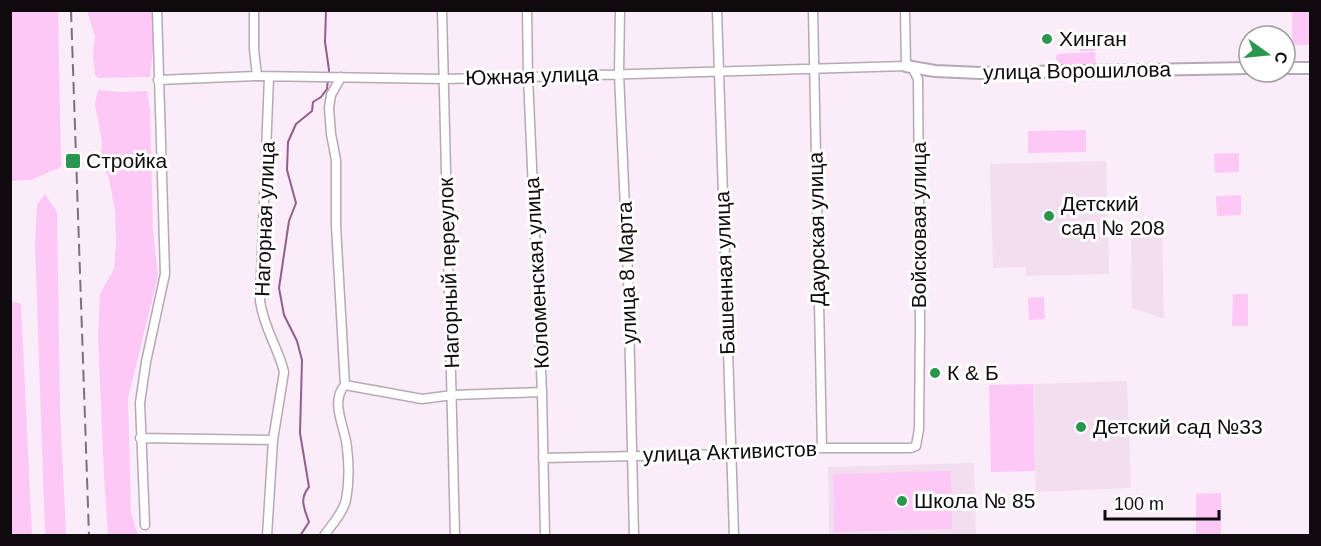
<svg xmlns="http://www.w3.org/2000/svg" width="1321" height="546" viewBox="0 0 1321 546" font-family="Helvetica,sans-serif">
<rect width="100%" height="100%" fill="#fbecf9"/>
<path fill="#f3def0" d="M1106,161l3,113 -83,2v-9l-33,1 -3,-104z
M1162,226l2,93 -32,-11 -1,-81z
M1127,381l4,107 -95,4 -3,-108z
M974,463l2,72h-147l-1,-68z"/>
<path fill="#fdc7f6" d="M11,10l47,1 3,156 -30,13 -20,1z
M87,11h67v28l-4,38 -51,1 -4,-3 -2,-22 2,-17z
M1292,11h18v34h-18z
M1080,38h15v13h-15z
M1095,52l1,17 -33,1 -7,-12 1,-4z
M98,90l22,2 27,-1 3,17 3,123 5,45 -30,122 3,115 7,22h4h-34l-4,-60 -6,-139 2,-42 14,-25 2,-25 -1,-33 -6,-33 -8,-15 1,-21 -7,-37z
M1086,130v22l-58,1v-22z
M1239,153v19l-24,1 -1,-19z
M45,194l12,18 3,196 6,127h-21l-10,-290 2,-40z
M1241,195v20l-24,1 -1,-20z
M1233,294h15v32h-16z
M1044,297l1,22 -16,1 -1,-22z
M11,301l10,3 11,231h-21z
M1033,384l2,87 -44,1 -2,-87z
M951,471l1,58 -118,3 -1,-58z
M1221,493v42h-25v-41z"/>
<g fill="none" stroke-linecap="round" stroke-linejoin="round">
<path stroke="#935d8d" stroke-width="2" d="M300,536l9,-14c-5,-14 -10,-23 0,-35l-9,-54 2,-73 -5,-19 -13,-26 -5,-27 10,-67 7,-18 -9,-33 1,-28 8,-18 16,-13 1,-9 8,-5 6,-8 2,-19 -4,-28 1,-32"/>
<g stroke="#b6a9b4" stroke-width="11">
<path id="minor" d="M254,10v39l3,27
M442,10l13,526
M527,10l1,67 14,315 3,144
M620,10l-1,64 9,201 6,261
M717,10l17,526
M813,10l9,438
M158,80l99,-4 187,3 84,-2 378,-11
M345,385l77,14 31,-4 89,-3
M140,438l133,2
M543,458l189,-4 90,-6h89l5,-2 3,-17 1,-101 -2,-249 -5,-10 -7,-3 -1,-56
M145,525l-5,-122 6,-41 19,-88 -8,-264
M267,536l6,-96 11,-68c-6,-25 -20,-43 -24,-71l9,-224
M324,536c8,-12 19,-23 22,-36 3,-16 3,-36 1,-52 -1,-19 -18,-46 -2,-63l-9,-159v-66l-5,-26 -2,-26 2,-13 10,-18"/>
</g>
<g stroke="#b6a9b4" stroke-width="14">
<path id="major" d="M906,66l29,5 45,2 269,-5
M1285,68h25"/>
</g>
<use href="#minor" stroke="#fff" stroke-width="8"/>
<use href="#major" stroke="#fff" stroke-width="10"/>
<path stroke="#7b7179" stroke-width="2" stroke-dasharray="12 6" stroke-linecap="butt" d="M71,10l18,526"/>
</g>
<g fill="#2b964e" stroke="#fff" stroke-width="2">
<circle cx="1047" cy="39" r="6"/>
<rect x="65" y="153" width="16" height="16" rx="3"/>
<circle cx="1049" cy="216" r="6"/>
<circle cx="935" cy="373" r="6"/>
<circle cx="1081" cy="427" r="6"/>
<circle cx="902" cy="501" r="6"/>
</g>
<g text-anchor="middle" stroke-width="6" stroke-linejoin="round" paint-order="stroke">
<g font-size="21" fill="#0f0a0e" stroke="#fff" text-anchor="start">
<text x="1059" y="46">Хинган</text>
<text x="86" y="168">Стройка</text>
<text x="1061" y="211">Детский<tspan x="1061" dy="24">сад № 208</tspan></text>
<text x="947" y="380">К &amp; Б</text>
<text x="1093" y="434">Детский сад №33</text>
<text x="914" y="508">Школа № 85</text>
</g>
<g font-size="21" fill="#0f0a0e" stroke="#fff">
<text transform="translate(1077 71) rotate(-1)" y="7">улица Ворошилова</text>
<text transform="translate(532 76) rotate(-2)" y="7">Южная улица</text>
<text transform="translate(265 219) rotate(-88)" y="7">Нагорная улица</text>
<text transform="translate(919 225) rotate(-90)" y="7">Войсковая улица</text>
<text transform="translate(817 229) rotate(-91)" y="7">Даурская улица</text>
<text transform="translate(449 273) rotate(-92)" y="7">Нагорный переулок</text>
<text transform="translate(537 273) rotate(-93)" y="7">Коломенская улица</text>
<text transform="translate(627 273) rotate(-92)" y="7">улица 8 Марта</text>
<text transform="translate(725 273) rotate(-92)" y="7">Башенная улица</text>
<text transform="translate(730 452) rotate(-2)" y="7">улица Активистов</text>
</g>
</g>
<rect width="1321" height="546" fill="none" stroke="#0f0a0e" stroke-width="24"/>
<g transform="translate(1267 54) rotate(105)"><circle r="28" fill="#ffffff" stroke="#9f9d9f" stroke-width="1.5"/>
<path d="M0-4.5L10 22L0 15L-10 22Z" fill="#2b964e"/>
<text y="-9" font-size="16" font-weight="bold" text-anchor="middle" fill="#0f0a0e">С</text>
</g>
<path d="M1105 510v9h114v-9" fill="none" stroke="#0f0a0e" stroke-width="3"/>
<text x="1114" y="510" font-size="18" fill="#0f0a0e" stroke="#ffffff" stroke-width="4.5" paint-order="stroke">100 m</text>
</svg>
